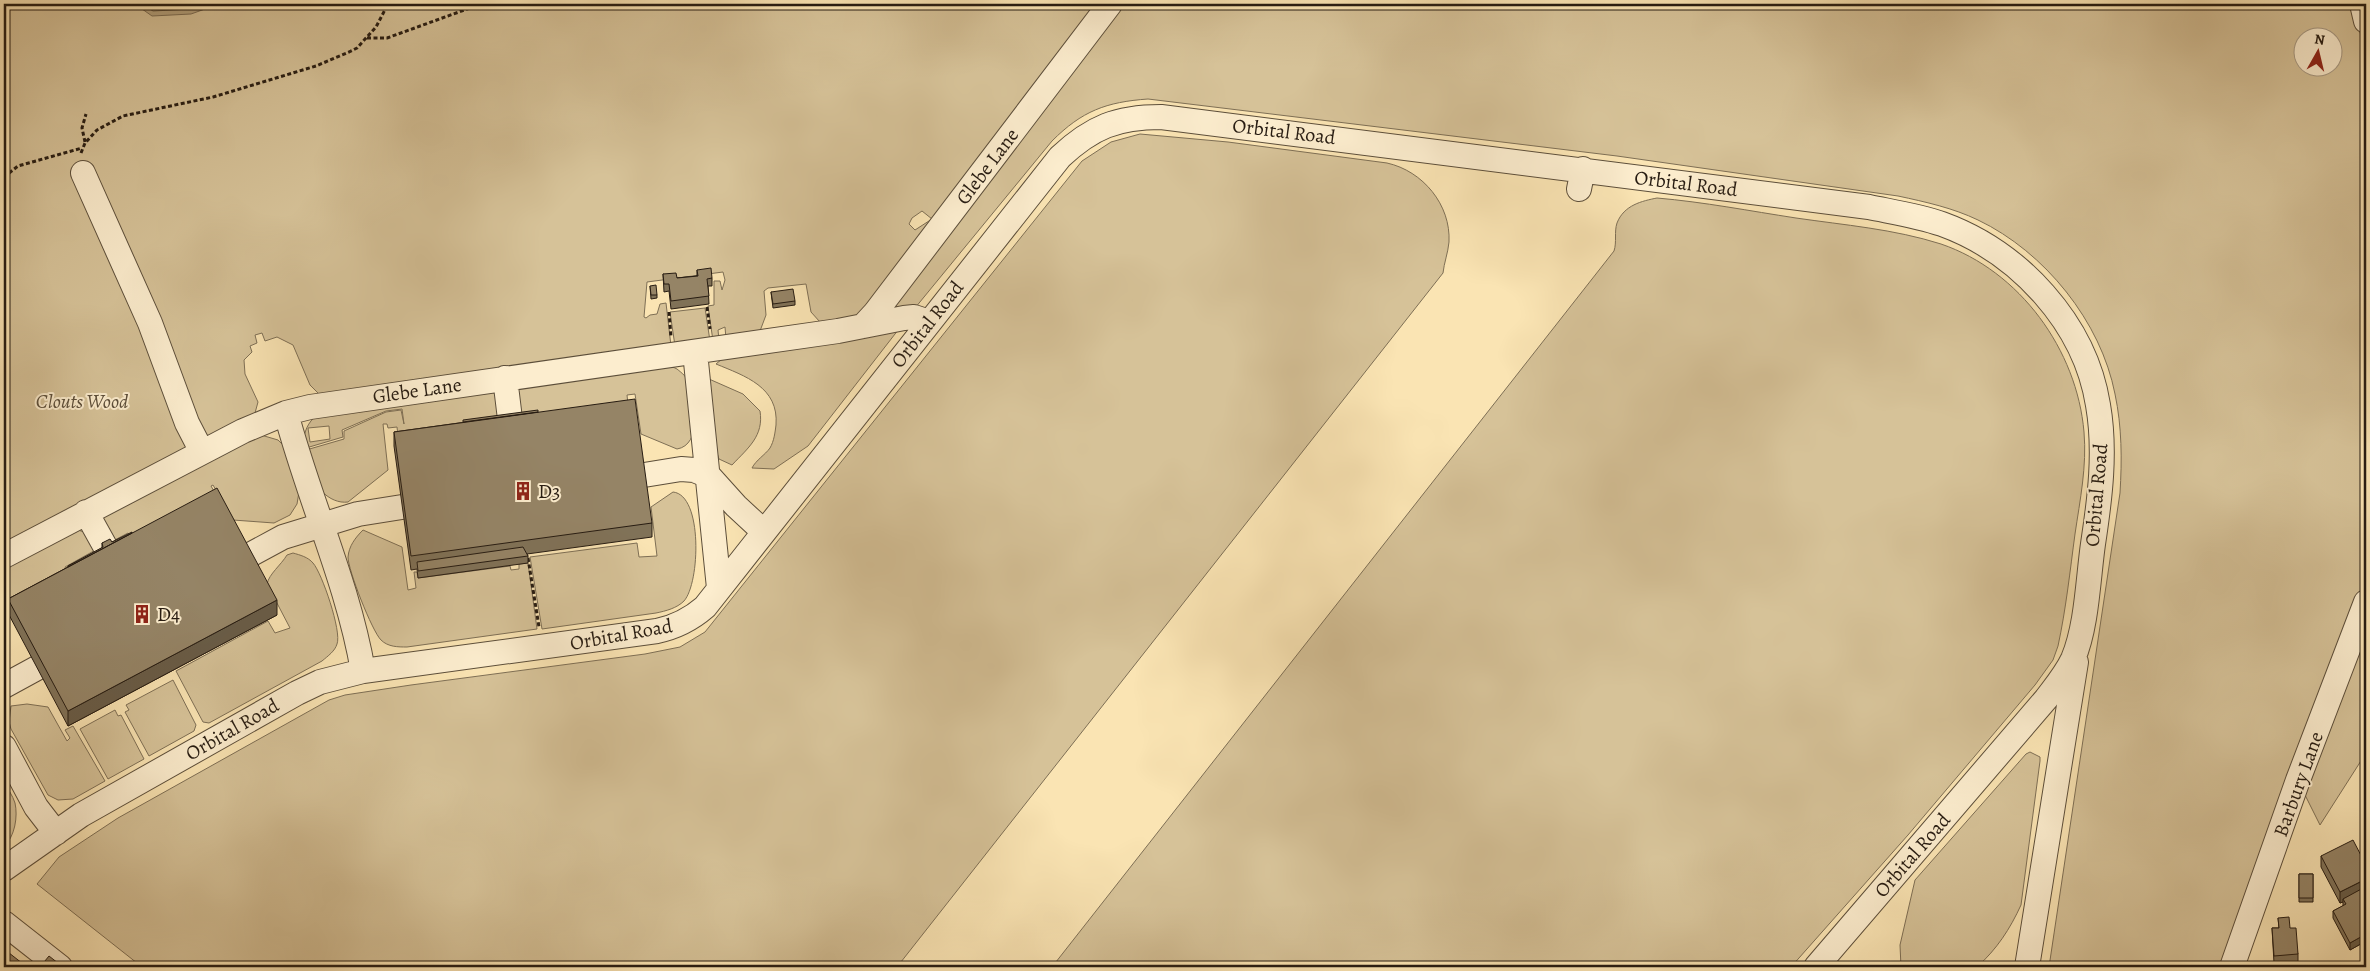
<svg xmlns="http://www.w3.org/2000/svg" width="2370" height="971" viewBox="0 0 2370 971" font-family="Alegreya,serif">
<rect width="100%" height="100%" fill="#fae4b3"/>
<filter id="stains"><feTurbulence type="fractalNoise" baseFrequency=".004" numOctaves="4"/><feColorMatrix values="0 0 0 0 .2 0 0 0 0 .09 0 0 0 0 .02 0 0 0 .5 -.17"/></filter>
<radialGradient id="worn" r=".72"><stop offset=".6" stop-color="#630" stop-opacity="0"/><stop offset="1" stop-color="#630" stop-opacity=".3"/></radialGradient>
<path fill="#d6c298" stroke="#7e6f55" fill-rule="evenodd" d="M4,4h1101l-241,312 -44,6 -9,-10 -5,-28 -38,4 -4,3 2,24 -6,16 -34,8 -1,-12 -7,3 1,10 -6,1 -5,-35 6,-1v-24h6l2,9 3,-10 -2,-8 -76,10 -3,35 2,1 4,-3 7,-1 3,-10 6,-1 5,43 -350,50 -11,-11 -17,-40 -16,-8 -12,4 -3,-8 -7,2 2,8 -7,3 2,6 -8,8 1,14 13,28 -3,11 -5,5 -246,130zM922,211l10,8 -17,11 -6,-6 3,-6z
M1116,4h1237l13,52v697l-46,72 -17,-34 -81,176h-173l71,-474c2,-33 2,-66 -5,-99 -14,-72 -70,-142 -137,-174 -25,-12 -52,-18 -80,-24l-281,-40 -469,-57c-42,3 -66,12 -96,42l-137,167 -32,5zM2302,38h30v30h-30z
M1140,134l88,8 159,21c36,8 64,42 62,79 -1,11 -5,21 -6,31l-546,694h-755l-105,-83 22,-27 59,-39 211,-118 16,-5 66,-10 234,-31 35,-7 25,-15 377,-471 29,-19z
M1657,198c47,4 93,13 139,20 48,7 98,11 145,26 79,27 136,106 143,188 3,34 -4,68 -9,102 -5,37 -9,75 -17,112l-5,14 -18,25 -127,150 -117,132h-739l562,-716c3,-9 0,-19 3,-28 7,-18 25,-22 40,-25z
M705,308l5,33 -35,5 -5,-34z
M902,325l-94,121 -34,23 -22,-1c4,-8 13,-13 18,-20 4,-7 5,-15 6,-23 3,-38 -31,-49 -60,-61l6,-5z
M654,365c8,1 16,0 23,4 5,4 11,9 13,15 6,17 12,61 -13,65l-36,-15 -6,-40 -8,1 2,19 -90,12 -3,-13 -74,11 1,12 -64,9 -2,-18 -9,1 -1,-4h-4l5,46 -40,32c-38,5 -68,-78 -20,-92zM402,409l2,15 -3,-14 -15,2 -42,19v8l-38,11v-2l37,-11 -1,-7 44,-19zM329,426l1,13 -20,3 -2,-14z
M709,379l34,15 17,17c4,25 -12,37 -28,54l-13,-6 -2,-6z
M261,435l17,5 8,8 13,44 -2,12 -7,11 -16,8 -41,-3 -20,-35 -2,1 8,14 -87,39 -4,-6 -19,10 -7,-23 5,-7z
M673,492c30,3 27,91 11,109 -7,7 -18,10 -28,12l-114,16 -12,-72 107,-14 2,14 18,-1 -6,-49z
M78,530l9,3 12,15 -34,19 6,13 -63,33h-4v-48z
M363,530l39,17 6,43 8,-2 -2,-16h3l1,6 92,-12 1,4 8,-1v-5l9,-1 9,66 -130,18c-9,0 -19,0 -26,-7 -9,-9 -33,-70 -33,-83 1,-11 7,-19 15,-27z
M293,553c7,2 15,4 20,10 9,10 29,69 24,81 -2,7 -9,12 -15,17l-113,62 -6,-1 -27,-51 92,-50 7,12 15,-5 -23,-44c2,-10 14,-19 20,-29z
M173,680l23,45 -2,6 -45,25 -24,-44 4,-2 -3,-5z
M27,704l21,3 19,34 3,-3 -5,-8 8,-4 32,55 -32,18 -15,1 -10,-5 -37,-66 -2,-7 2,-16z
M115,710l3,6 3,-1 23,44 -36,20 -28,-50z
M2030,752l10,5v4l-19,144c-11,24 -24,44 -44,62h-76l-1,-22 15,-65 111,-126z
M4,781c3,7 9,15 11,22 3,13 0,34 -11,43z"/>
<path fill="#b2a07c" stroke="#7a6b52" d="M135,4h84l-28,10 -39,2z"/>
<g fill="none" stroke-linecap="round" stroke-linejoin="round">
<path stroke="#6c5e47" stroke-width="1" d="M141,4l12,7 37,-2 14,-5"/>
<g stroke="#5c4e3a" stroke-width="26">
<path id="minor" d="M2362,4l4,17
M83,173l67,150 37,100 15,29
M1579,189l4,-20
M863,326l12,-13 235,-309
M695,352l24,236
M505,378l5,41
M286,413c23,87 62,170 77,258
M644,475l37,-6 13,1 15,6 27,30 28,26
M86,512l20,36
M4,556l239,-125 43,-18 24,-6 528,-76 66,-13 10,-1 15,5
M246,557l37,-20 75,-23 44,-7
M4,686l33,-18
M4,747l32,60 20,26
M4,869l77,-54 216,-122 23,-11 43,-11 294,-40c19,-4 33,-11 48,-24l355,-450c32,-30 57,-40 101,-40l708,90c24,5 50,9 73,17 77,28 143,99 156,181 8,46 2,93 -5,139 -5,35 -6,82 -20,115 -7,15 -18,28 -27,40l-230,268
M4,923l56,44
M2027,967l49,-305
M2232,967l66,-187 68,-178"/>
</g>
<path stroke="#271c12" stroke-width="3" stroke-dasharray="4 2.5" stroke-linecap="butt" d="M367,38h20l94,-34
M85,142l-3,-14 4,-14
M81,153l4,-10 12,-13 26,-14 90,-19 103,-31 33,-14 8,-4 19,-21 12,-23
M4,177l14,-11 64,-18
M707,307l3,22
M669,312l2,25
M528,558l11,69"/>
<use href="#minor" stroke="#fcedce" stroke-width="24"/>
</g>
<path fill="#807258" stroke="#271c12" d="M697,270l15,8v8h-4l1,18 -38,5 -2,-18 -5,1 -1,-18 14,4 20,-2z
M650,286l7,9v3l-6,1z
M771,292l24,9v4l-22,3z
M538,412l114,111v14l-125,17 1,2v7l-110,15 -1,-9 -6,1 -17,-124v-14z
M132,533l145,82 -209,111 -60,-113v-14l60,-32v-1l34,-18v-5l10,-1z
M2321,856l45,9v76l-16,9 -17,-32v-7l10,-5v-4l-3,1 -19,-36z
M2299,874h14v28h-14z
M2278,918l12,10 8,26v8l-24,1 -2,-35h7z"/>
<path fill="#685c47" stroke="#271c12" d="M277,600v15l-209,111v-15z
M2366,879v11l-23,9v3l-3,1v-11z
M2366,934v7l-16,9v-7z"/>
<path fill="#958466" stroke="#271c12" d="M711,268l1,10 -5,1 2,17 -38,5 -2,-17h-5l-1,-10 13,-1 1,5 21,-2 -1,-6z
M656,285l1,10h-6l-1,-9z
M793,289l2,12 -22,3 -2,-12z
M635,399l17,124 -241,33 -17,-124z
M538,410v2l-75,10v-2z
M217,488l60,112 -209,111 -60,-112z
M132,532v1l-64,34v-1l35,-19 -1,-4 8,-4 2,3z
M523,547l5,9 -110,15 -1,-9z
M2353,840l13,25v14l-26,13 -19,-36z
M2299,874h14v24h-14z
M2365,887l1,2v45l-16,9 -17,-32 13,-7 -3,-5z
M2289,917l1,11h6l2,26 -24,2 -2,-28h7l-1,-10z
M4,949l23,18h-23z
M49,956l14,11h-23z"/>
<defs>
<g id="building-bare" transform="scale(1.5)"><path d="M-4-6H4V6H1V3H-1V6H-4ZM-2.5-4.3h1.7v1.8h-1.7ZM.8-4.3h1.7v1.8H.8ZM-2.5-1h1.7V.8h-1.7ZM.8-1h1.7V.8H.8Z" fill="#8f2418" stroke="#fcedce" stroke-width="2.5" paint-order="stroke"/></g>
</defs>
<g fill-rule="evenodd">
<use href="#building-bare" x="523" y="491"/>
<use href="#building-bare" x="142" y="614"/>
</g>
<g text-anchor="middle" stroke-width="4" stroke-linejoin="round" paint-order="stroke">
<g font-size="20" fill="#271c12" stroke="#fcedce">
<text transform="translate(1284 131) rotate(7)" y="7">Orbital Road</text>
<text transform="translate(987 166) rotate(-53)" y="7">Glebe Lane</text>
<text transform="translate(1686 183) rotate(7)" y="7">Orbital Road</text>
<text transform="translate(927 324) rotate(-52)" y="7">Orbital Road</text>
<text transform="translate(417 390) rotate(-8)" y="7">Glebe Lane</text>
<text transform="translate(2096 495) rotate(-85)" y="7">Orbital Road</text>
<text transform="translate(621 634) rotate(-10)" y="7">Orbital Road</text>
<text transform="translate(232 729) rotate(-30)" y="7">Orbital Road</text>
<text transform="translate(2298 784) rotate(-70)" y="7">Barbury Lane</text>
<text transform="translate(1912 855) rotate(-49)" y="7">Orbital Road</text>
</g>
<g font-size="20" font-style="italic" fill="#5c4e3a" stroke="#fcedce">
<text x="82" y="408">Clouts Wood</text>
</g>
<g font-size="20" fill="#271c12" stroke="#fcedce" text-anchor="start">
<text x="538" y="498">D3</text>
<text x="157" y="621">D4</text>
</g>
</g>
<rect width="2370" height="971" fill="none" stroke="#fae4b3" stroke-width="20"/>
<rect x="5" y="5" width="2360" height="961" fill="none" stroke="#271c12" stroke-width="2.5"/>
<rect x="10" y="10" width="2350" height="951" fill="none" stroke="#271c12"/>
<g transform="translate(2318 52) rotate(8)"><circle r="24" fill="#fcedce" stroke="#a79983"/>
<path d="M0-4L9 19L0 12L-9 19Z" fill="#8f2418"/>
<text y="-8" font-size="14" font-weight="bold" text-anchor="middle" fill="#271c12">N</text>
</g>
<rect width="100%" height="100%" filter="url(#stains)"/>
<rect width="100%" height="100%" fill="url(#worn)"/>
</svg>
